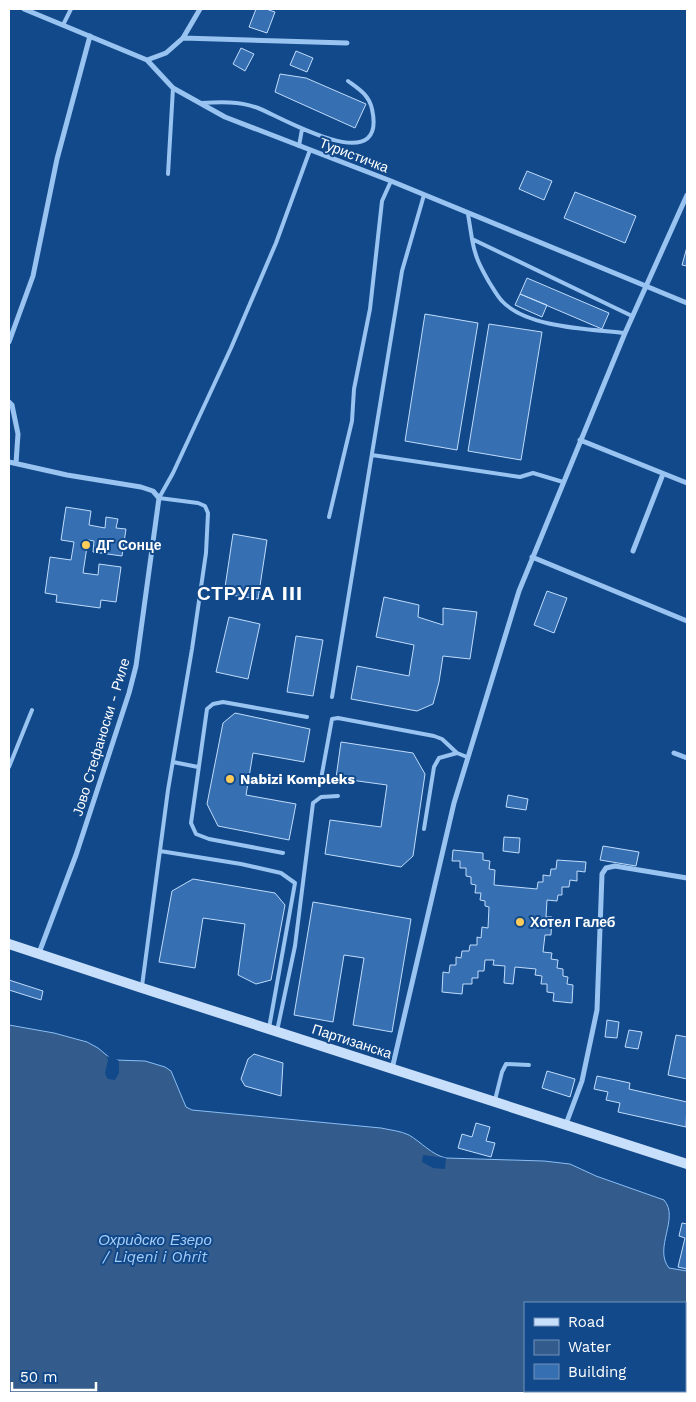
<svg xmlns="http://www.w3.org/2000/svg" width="696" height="1402" viewBox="0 0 696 1402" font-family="'Work Sans',sans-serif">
<rect width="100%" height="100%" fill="#12498a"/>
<path fill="#335c8c" stroke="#8bbef4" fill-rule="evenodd" d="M9,1025l45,8 33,9 11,6 12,10 5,2 30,1 20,6 6,4 15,36 6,3 189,18c9,2 20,3 28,7 12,7 23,20 37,23l98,3 26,3 26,12 68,24c16,18 -11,48 5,68l18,3v122h-678zM525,1303h160v88h-160z"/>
<path fill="#12498a" d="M107,1056l11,4 1,2v11l-4,7 -7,-1 -2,-3 -1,-3 3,-13z
M423,1155l23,3 -1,11 -12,-1 -11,-6z"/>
<path fill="#3670b2" stroke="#c0dcfc" d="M256,9h10l9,3 -8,21 -18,-6z
M241,48l13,6 -9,17 -12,-7z
M296,51l17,7 -6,14 -17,-7z
M280,74l26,4 60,26 -11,24 -80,-36z
M527,171l25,10 -8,19 -25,-11z
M575,192l61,24 -11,27 -61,-25z
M687,247v19l-5,-1z
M527,278l82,35 -7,16 -82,-35z
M520,294l27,11 -5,12 -27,-12z
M425,314l53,9 -21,127 -52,-9z
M489,324l53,8 -21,128 -53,-9z
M66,507l25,4 -2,14 16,3 1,-11 12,2 -2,9 10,1 -4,27 -29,-4 1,-11 -6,-1 -5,33 15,2 1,-11 22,3 -5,35 -15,-2 -1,8 -44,-6 1,-7 -12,-2 5,-36 21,3 3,-18 -13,-2z
M233,534l34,6 -9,59 -34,-5z
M547,591l20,7 -13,35 -20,-8z
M384,597l35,8 -1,12 25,8v-17l34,4 -7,47 -27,-3 -4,26 -6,22 -16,7 -66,-12 6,-33 52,10 5,-31 -38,-8z
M229,617l31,7 -12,55 -32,-7z
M296,636l27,4 -10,56 -26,-4z
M235,713l75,16 -6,33 -51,-9 -7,42 50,9 -7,36 -71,-14 -11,-22 16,-81z
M341,742l72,11 12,21 -12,82 -12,11 -76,-13 5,-34 51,7 6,-42 -51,-7z
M508,795l20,4 -2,11 -20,-3z
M504,837l16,1 -1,15 -16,-2z
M603,846l36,6 -3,14 -36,-6z
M453,850l30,3v7l7,1 -1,8 6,1 -1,15 43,4 1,-7h5v-7l7,1 1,-7h5l1,-9 29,2 -1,10 -8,-1v10l-7,-1 -1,7h-7v8h-4l-1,6 -10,-1 -1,17h6l-1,18h-6l-2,17 9,1 -1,6 7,1 -1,8 6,1v7l5,1 -1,7 6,1 -1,18 -19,-2 1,-8 -7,-1v-8h-6l1,-8 -7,-1 1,-6 -21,-2 -2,17 -9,-1 1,-17 -12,-1 1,-5h-9l-1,11h-6v7h-6v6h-9l-1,10 -20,-2 1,-20 6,1 1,-8h6v-8l5,1 1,-7h7l1,-6h7v-8l4,1 1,-11 6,1 1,-21 -4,-1v-5l-5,-1 1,-7h-6l1,-8 -5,-1v-7l-5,-1v-8h-6v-7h-8z
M193,879l82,14 10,12 -14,75 -15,4 -18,-9 7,-51 -42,-6 -8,50 -36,-6 13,-71z
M313,902l98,17 -19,113 -39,-7 11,-67 -20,-3 -11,67 -39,-7z
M9,980l34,11 -2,9 -32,-10z
M607,1020l12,2 -2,16 -12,-1z
M629,1030l13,2 -4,17 -13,-2z
M676,1035l11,2v42l-19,-4z
M254,1054l29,9 -2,33 -36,-10 -4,-7 7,-20z
M547,1071l28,8 -5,18 -28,-9z
M597,1076l33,7 -1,6 58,13 -1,25 -68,-15 2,-9 -14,-3 2,-8 -14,-3z
M476,1123l14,4 -4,14 9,2 -4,14 -33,-9 4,-14 10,3z
M682,1223l5,1v45l-9,-2 7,-29 -6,-2z"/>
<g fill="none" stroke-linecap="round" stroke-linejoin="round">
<path stroke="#99c3f0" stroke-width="4" d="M63,25l8,-16
M201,103c19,-1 38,-2 57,5 23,9 130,73 114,1 -3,-14 -13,-20 -24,-28
M299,146l3,-17
M168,174l5,-86
M468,214l4,25 160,77
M472,239c3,18 8,27 17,43 4,6 8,14 13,19 25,27 88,28 123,32
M372,455l148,22 13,-4 30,9
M329,517l23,-96 2,-32 16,-80 12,-108 9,-20
M332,697l70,-426 22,-76
M173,762l25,5
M9,767l23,-57
M321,779l11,-60 6,-1 96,18 8,3 15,14
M424,829l10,-62 5,-9 18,-5 10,4
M160,851l81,13 40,9 14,10 -26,145
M283,853l-74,-14 -13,-5 -5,-11 16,-114 6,-5 10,-2 84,15
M142,986l26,-196 24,-141 14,-96 2,-40 -3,-7 -7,-3 -39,-5 14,-25 58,-125 45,-105 34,-93
M277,1031l18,-85 18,-143 8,-6 17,-1
M495,1100l7,-28 4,-8 23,1"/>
<path stroke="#99c3f0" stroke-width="5" d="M24,9l123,51 26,28 52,29 166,64 296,122
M183,38l164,5
M147,60l19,-7 17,-15 17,-29
M9,342l24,-66 24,-117 33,-123
M9,402l3,3 6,29 -2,29
M580,440l107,43
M9,462l58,13 74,12 12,4 6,7 -23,168 -7,27 -53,162 -37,98
M633,551l30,-77
M532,557l155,64
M674,753l13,5
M392,1069l62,-266 65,-212 106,-258 62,-138
M566,1124l16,-43 15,-71 5,-136 4,-6 9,-2 72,12"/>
<path stroke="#c7dffb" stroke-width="10" d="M9,944l133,44 545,176"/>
</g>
<g fill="#ffcb59" stroke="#12498a" stroke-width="2">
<circle cx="86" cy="545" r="5"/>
<circle cx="230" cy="779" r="5"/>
<circle cx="520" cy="922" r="5"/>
</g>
<g text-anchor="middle" stroke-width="4" stroke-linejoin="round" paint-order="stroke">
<g font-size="14" fill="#fff" stroke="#12498a">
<text transform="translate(354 155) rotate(21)" y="5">Туристичка</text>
<text transform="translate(101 737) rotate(-73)" y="5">Јово Стефаноски - Риле</text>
<text transform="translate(352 1041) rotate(18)" y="5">Партизанска</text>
</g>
<g font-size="14" font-weight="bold" fill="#fff" stroke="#12498a" text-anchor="start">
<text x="96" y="550">ДГ Сонце</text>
<text x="240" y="784">Nabizi Kompleks</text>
<text x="530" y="927">Хотел Галеб</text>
</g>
<g font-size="15" font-style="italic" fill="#a5cdf8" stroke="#12498a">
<text x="155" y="1245">Охридско Езеро<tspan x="155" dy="17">/ Liqeni i Ohrit</tspan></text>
</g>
<g font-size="19" font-weight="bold" letter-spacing="1" fill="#fff" stroke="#12498a">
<text x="250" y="600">СТРУГА III</text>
</g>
</g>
<rect width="696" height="1402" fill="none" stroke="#ffffff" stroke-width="20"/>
<rect x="524" y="1302" width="162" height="90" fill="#12498a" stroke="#7192b9"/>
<rect x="534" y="1318" width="25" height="8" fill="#c7dffb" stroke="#7192b9"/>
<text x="568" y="1327" font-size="15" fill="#ffffff">Road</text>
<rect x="534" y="1340" width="25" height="15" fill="#335c8c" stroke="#7192b9"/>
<text x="568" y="1352" font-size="15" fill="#ffffff">Water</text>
<rect x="534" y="1364" width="25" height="15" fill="#3670b2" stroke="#7192b9"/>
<text x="568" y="1377" font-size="15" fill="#ffffff">Building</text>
<path d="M12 1382v8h84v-8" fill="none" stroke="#ffffff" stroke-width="2.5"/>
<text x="20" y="1382" font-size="15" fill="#ffffff" stroke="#12498a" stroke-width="4" paint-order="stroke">50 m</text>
</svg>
